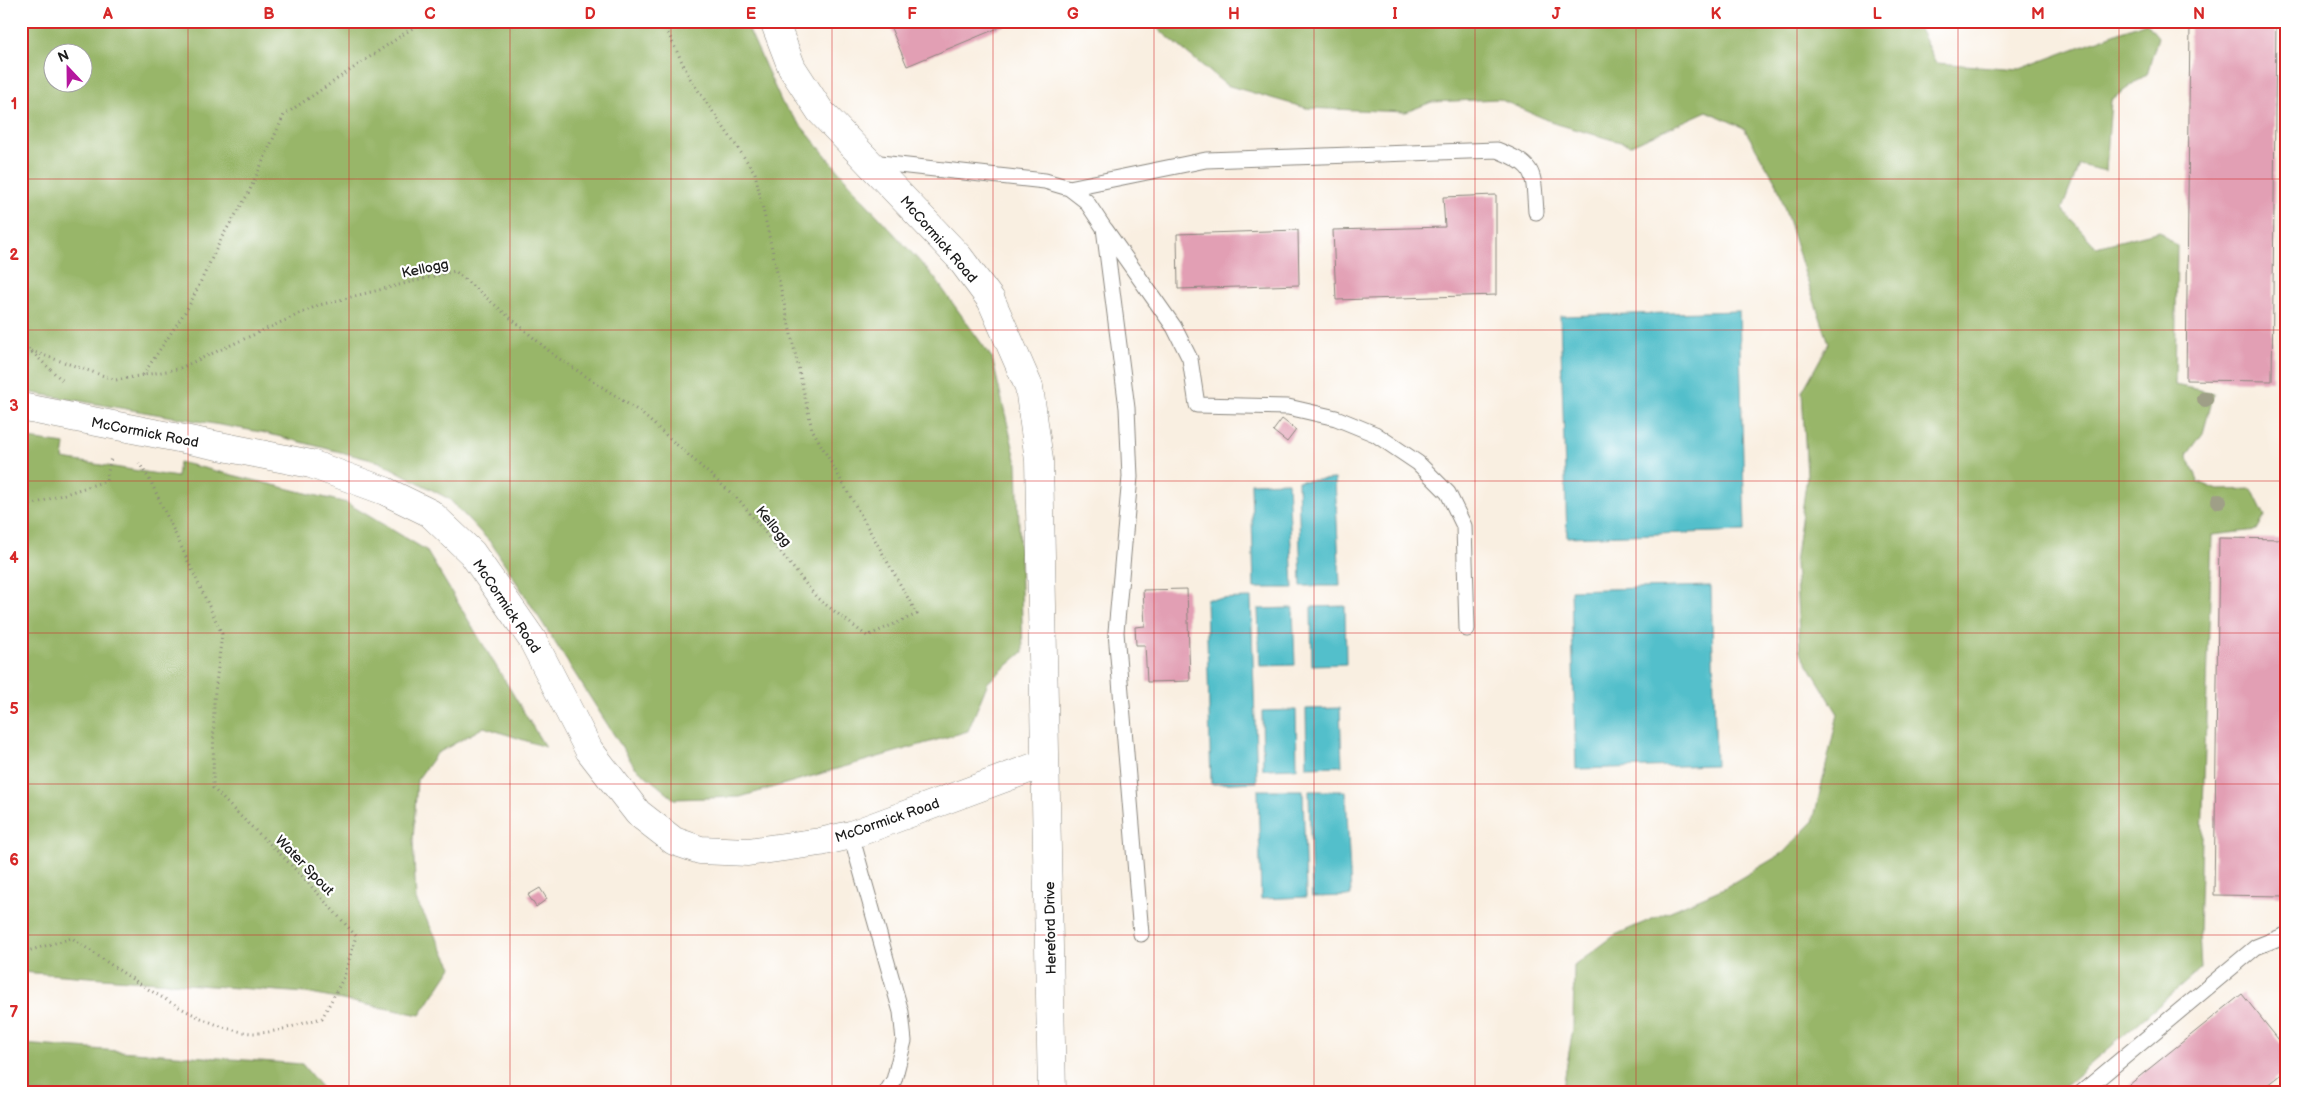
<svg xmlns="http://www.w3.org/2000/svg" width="2307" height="1114" viewBox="0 0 2307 1114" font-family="'Balsamiq Sans',sans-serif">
<rect width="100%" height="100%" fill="#fff"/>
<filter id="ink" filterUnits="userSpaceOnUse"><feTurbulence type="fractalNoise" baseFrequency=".02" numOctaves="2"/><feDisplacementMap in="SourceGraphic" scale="10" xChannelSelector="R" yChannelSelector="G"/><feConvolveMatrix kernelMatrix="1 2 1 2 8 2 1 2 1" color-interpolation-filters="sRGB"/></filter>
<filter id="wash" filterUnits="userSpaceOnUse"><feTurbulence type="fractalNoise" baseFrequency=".0096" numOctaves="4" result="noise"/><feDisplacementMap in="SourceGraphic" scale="20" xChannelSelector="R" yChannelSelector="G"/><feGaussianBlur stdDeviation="1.12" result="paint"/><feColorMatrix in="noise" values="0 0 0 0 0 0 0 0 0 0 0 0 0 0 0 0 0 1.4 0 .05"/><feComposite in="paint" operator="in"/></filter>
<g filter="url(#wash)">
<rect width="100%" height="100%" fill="#f9efe1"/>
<path fill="#98b669" stroke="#5a6942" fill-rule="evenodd" d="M21,21h724l37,82 82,98 70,76 58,81 25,106 6,188 -35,30 -20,49 -228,66 -66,2 -40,-33 -142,-222 -43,-45 -69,-37 -119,-30 -240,-41zM52,52h30v30h-30z
M1154,21h761l21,42 84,6 126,-47 12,15 -11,37 -36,26 -5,71 -27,-6 -17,44 34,38 64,-16 17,15 -2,139 39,8 -11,40 -16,22 12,27 19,8 34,-1 13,27 -8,14 -45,5 -13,397 2,37 -144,124h-495l11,-64 1,-63 41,-31 109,-47 59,-35 30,-31 25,-108 -38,-63 -5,-88 12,-87 -5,-84 27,-49 -24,-69 -28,-90 -33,-56 -37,-17 -76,34 -74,-21 -58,-25 -67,3 -26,10 -100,-4 -80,-23 -69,-57z
M21,438l44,6 -2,15 114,18 2,-15 168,41 79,47 119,197 -61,-20 -48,27 -19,26 -4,60 3,60 36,67 -32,48 -114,-22 -285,-21z
M21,1044l281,20 24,29h-305z"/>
<path fill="#52bfcb" stroke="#376e74" d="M1739,311l6,220 -178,6 -7,-221z
M1335,479l5,107h-39l-3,-105z
M1288,482l5,106h-39l-3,-105z
M1711,586l5,179 -140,4 -5,-179z
M1251,598l6,184 -46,2 -5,-185z
M1345,606l1,58 -34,1 -1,-58z
M1293,608l2,57 -35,1 -2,-57z
M1340,708l2,58 -35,1 -1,-58z
M1296,710l1,58 -34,1 -1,-58z
M1258,790h45l3,107 -45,2z
M1309,791h37l5,105 -39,1z"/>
<g id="blocks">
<path fill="#e29fb4" d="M888,21h127l-108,45z
M2190,22l86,1 -4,358 -86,-1z
M1496,195v100l-160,5 -3,-70 112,-3 -2,-30z
M1298,230l1,55 -121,4 -1,-55z
M1282,419l14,11 -9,12 -14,-11z
M2219,538l67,1v357l-72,-1z
M1187,589l3,92 -43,1 -2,-37h-9l-1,-18 10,-1 -2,-36z
M540,888l7,11 -11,8 -8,-12z
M2242,994l44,55v22l-28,22h-139z"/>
</g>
</g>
<g filter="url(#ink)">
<use href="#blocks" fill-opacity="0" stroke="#8a867e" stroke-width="1"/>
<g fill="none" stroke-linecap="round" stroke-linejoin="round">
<g stroke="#8a867e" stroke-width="17">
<path id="service" d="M871,162l174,19 24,7 17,13 18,27 23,180 3,69 -14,155 25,302
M1069,188l137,-28 291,-10c40,16 36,22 39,62
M1105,229l69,98 16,32 7,46 91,2 48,11 39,16 43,29 30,30 16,33 3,103
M851,835l50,177 3,29 -10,39 -8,13
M2081,1093l175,-146 30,-12"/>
</g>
<g stroke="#8a867e" stroke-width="29">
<path id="minor" d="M774,21l18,47 28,43 139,146 32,43 38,87 10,73 13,633
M21,407l290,57 74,27 45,22 42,40 60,86 57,111 49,63 36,28 26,9 48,2 72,-10 31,-7 194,-72"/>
</g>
<path stroke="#8a867e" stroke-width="3" stroke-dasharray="1 4" stroke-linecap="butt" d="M21,342l42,39
M31,351l85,29 62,-11 141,-64 136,-34 100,85 85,56 100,89 77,97 50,38 50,-22 -105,-185 -57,-256 -64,-93 -29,-59
M143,375l46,-69 33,-69 26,-43 36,-79 139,-94
M21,508l85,-27 5,-24
M21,953l51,-15c43,29 135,98 187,95 20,-1 43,-10 63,-15l22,-41 12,-41c-27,-30 -53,-60 -82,-88 -21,-20 -41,-38 -61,-60l1,-88 8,-66 -71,-152 -12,-19"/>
<use href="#service" stroke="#fff" stroke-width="15"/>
<use href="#minor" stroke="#fff" stroke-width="28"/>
</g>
<g fill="#9f9f87">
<circle cx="2205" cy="399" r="8"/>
<circle cx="2219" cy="501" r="8"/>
</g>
</g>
<path fill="none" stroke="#d62828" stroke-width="1" stroke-opacity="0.55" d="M188,21v1072M349,21v1072M510,21v1072M671,21v1072M832,21v1072M993,21v1072M1154,21v1072M1314,21v1072M1475,21v1072M1636,21v1072M1797,21v1072M1958,21v1072M2119,21v1072M21,179h2265M21,330h2265M21,481h2265M21,633h2265M21,784h2265M21,935h2265"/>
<g text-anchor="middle" stroke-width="4.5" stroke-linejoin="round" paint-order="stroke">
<g font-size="14" fill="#1c1c1c" stroke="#fff">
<text transform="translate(939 239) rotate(49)" y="5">McCormick Road</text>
<text transform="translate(425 268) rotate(-12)" y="5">Kellogg</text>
<text transform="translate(145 432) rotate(11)" y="5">McCormick Road</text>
<text transform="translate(774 526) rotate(51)" y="5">Kellogg</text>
<text transform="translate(507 606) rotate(56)" y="5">McCormick Road</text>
<text transform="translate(887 820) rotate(-19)" y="5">McCormick Road</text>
<text transform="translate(305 865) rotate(46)" y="5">Water Spout</text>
<text transform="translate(1050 928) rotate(-91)" y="5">Hereford Drive</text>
</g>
</g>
<rect width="2307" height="1114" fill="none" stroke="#fff" stroke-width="55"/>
<g transform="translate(68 68) rotate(338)"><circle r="24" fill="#ffffff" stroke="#a4a4a4"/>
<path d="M0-4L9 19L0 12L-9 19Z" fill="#b5179e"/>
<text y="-8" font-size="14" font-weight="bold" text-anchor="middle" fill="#1c1c1c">N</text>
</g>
<rect x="28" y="28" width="2252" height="1058" fill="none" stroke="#d62828" stroke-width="2"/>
<g font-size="16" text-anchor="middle" font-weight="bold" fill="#d62828">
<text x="108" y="19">A</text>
<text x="269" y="19">B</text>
<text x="430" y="19">C</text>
<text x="590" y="19">D</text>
<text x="751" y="19">E</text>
<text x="912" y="19">F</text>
<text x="1073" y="19">G</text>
<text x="1234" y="19">H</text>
<text x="1395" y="19">I</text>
<text x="1556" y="19">J</text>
<text x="1716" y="19">K</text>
<text x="1877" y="19">L</text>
<text x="2038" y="19">M</text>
<text x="2199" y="19">N</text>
<text x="14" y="109">1</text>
<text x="14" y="260">2</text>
<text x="14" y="411">3</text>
<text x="14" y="563">4</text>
<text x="14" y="714">5</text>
<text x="14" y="865">6</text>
<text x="14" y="1017">7</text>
</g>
</svg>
